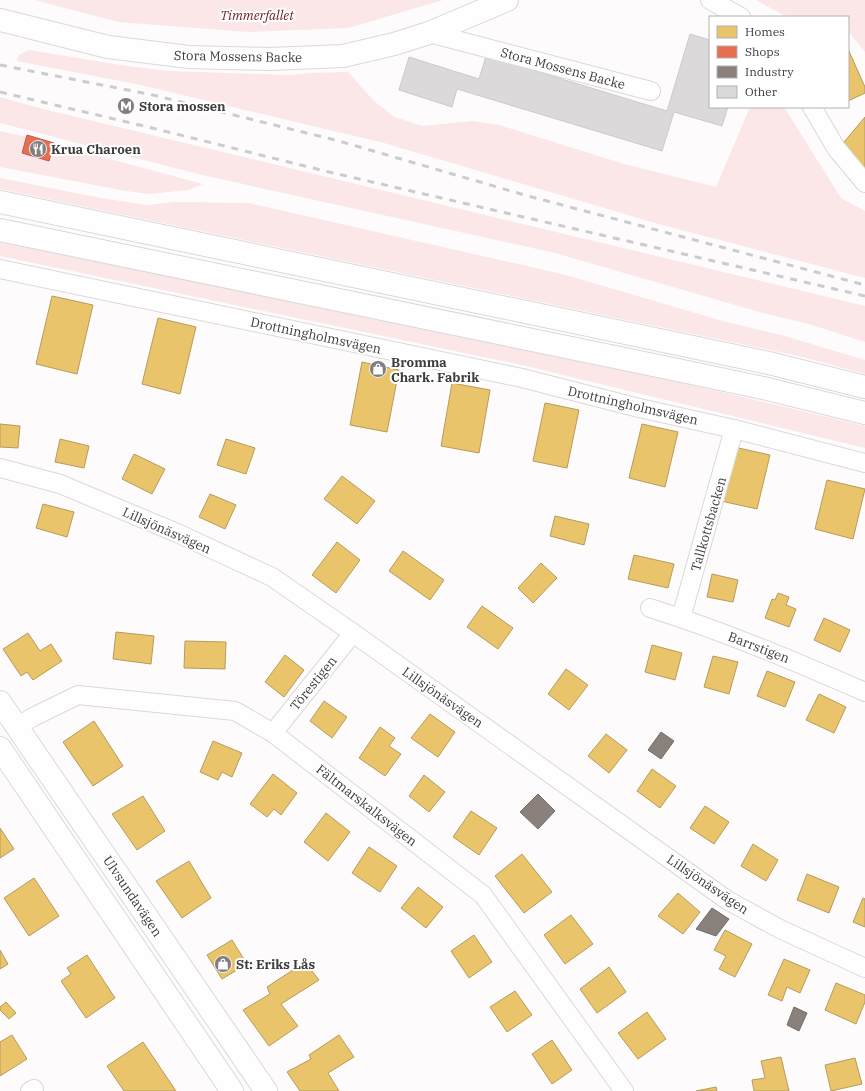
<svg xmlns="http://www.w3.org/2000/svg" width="865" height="1091" viewBox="0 0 865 1091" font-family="'IBM Plex Serif',serif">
<rect width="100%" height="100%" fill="#fefbfc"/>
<path fill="#fbe6e8" d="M35,0h408l-95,28 -100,4 -130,-10z
M756,0h109v52l-17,-21v-14h-61z
M29,50l98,16 42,5 121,4 21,-2 37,-1 26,29 20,16 29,9 50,-5 26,4 125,39 92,23 34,-80h34l57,91 24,13v67l-210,-55 -271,-80 -243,-58 -124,-24 2,-6z
M0,97l39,11 826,198v36l-56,-18 -46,-11 -208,-60 -357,-79 -198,-51z
M0,131l27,6 176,47 -15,6 -39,4 -23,-3 -126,-24z
M0,178l101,20 46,7 28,-3 74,1 317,72 160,47 59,14 80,24v14l-66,-18 -799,-167z
M0,241c289,60 579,115 865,185v22l-343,-83 -522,-109z"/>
<path fill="#e9c46a" stroke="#b69b5c" d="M848,49l17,38v6l-17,8z
M865,117v52l-26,-21z
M52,296l41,9 -16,69 -41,-10z
M158,318l38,9 -16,67 -38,-10z
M362,362l37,8 -12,62 -37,-7z
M452,383l38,7 -11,63 -38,-7z
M545,403l34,7 -12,58 -34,-7z
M0,424l20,2 -2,22 -18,-1z
M642,424l36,8 -13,55 -36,-9z
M60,439l29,7 -5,22 -29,-6z
M226,439l29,9 -9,26 -29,-9z
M734,447l36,8 -13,54 -36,-8z
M134,454l31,15 -13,25 -30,-15z
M342,476l33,25 -18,23 -33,-25z
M827,480l38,9 -12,50 -38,-10z
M210,494l26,11 -11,24 -26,-12z
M43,504l31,8 -7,25 -31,-9z
M555,516l34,8 -5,21 -34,-9z
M337,542l23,18 -24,33 -24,-18z
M403,551l41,29 -14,20 -41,-29z
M634,555l40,9 -6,24 -40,-9z
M541,563l16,15 -24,25 -15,-15z
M712,574l26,6 -5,22 -26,-5z
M778,593l11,4 -3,8 10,4 -7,18 -24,-9 7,-19 3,1z
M482,606l31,22 -15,21 -31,-22z
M824,618l26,12 -10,22 -26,-12z
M116,632l38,4 -3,28 -38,-5z
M28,633l12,18 11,-7 11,17 -29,19 -6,-8 -6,4 -18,-27z
M185,641l41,1 -1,27 -41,-1z
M652,645l30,8 -7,27 -30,-8z
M285,655l19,15 -20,27 -19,-15z
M713,656l25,6 -9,32 -25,-7z
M566,669l22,16 -19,25 -21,-16z
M767,671l28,11 -10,25 -28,-11z
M819,694l27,13 -12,26 -28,-13z
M324,701l23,16 -15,21 -22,-17z
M430,714l25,18 -17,25 -27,-19z
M94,721l29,45 -30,20 -30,-44z
M380,727l15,11 -6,8 12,8 -16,22 -26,-18z
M606,734l21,16 -18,23 -21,-17z
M213,741l29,12 -10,24 -10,-5 -4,8 -18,-8z
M652,769l24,17 -16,22 -23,-17z
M273,774l24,19 -16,22 -7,-6 -7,8 -17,-13z
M424,775l21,17 -16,20 -20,-16z
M143,796l22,35 -28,19 -25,-36z
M705,806l24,16 -15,22 -24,-16z
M471,811l26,17 -18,27 -26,-18z
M326,813l24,19 -22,29 -24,-19z
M0,828l14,21 -14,9z
M753,844l25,16 -12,21 -25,-15z
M369,847l28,19 -17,26 -28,-19z
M522,854l30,38 -28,21 -29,-37z
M189,861l22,37 -29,20 -26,-37z
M807,874l32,13 -10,26 -32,-13z
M34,878l25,38 -30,20 -25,-38z
M418,887l25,20 -17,21 -25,-20z
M678,893l22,19 -17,22 -25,-18z
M863,898l2,1v28l-12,-5z
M571,915l22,29 -28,20 -21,-29z
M725,930l27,14 -17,33 -16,-8 7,-13 -12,-6z
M474,935l18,27 -23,16 -18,-27z
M232,940l15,24 -25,15 -15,-24z
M0,950l8,14 -8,5z
M87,955l28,43 -29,20 -25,-37 10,-7 -4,-6z
M784,959l26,11 -10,23 -13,-6 -5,14 -14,-6z
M305,962l14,18 -38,24 17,22 -29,20 -26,-36 27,-16 -3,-7z
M609,967l17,25 -29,21 -17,-24z
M836,983l29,12v7l-9,22 -31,-14z
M515,991l17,24 -25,17 -17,-25z
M6,1002l10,11 -7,6 -9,-9v-3z
M647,1012l19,27 -28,20 -20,-26z
M12,1035l15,24 -27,17v-34z
M339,1035l15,22 -26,16 11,18h-39l-13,-19 24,-13 -2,-4z
M552,1040l20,30 -20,14 -20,-30z
M143,1042l33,49h-52l-17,-25z
M781,1057l8,34h-35l-2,-11 13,-2 -4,-17z
M855,1058l7,26 -31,7 -6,-26z
M716,1087l1,4h-21z"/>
<path fill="#e76f51" stroke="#b45f4b" d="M27,135l27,8 -5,18 -27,-8z"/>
<path fill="#8a817c" stroke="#736c69" d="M661,732l13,9 -13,18 -13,-9z
M538,794l17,17 -17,18 -18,-17z
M712,908l17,11 -13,17 -20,-7z
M794,1007l13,6 -8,18 -12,-6z"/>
<path fill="#dcd9da" stroke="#cdcacb" d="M690,34l20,6v67h18l-6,19 -48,-14 -12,39 -205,-62 -5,18 -53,-17 10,-33 70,22 7,-23 181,55z"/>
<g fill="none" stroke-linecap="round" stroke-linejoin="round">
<g stroke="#dbd8d9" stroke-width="20">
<path id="street" d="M710,0l31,17
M429,33l222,58
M812,107l24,41 29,35
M0,269l522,109 117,30 95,21 131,34
M0,468l60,16 117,49 95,44 81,56 374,267 53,29 85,39
M650,608c73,23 144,53 215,84
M681,618l53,-189
M18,726l15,-9 45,-22 157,16 38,22 210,162 141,196
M273,733l80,-100
M30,1091l4,-2"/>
</g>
<g stroke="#dbd8d9" stroke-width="24">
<path id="secondary" d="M0,20l108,27 81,10 81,2 73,-3 51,-12 35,-11 78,-33
M0,202l769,161 96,24
M0,230l668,138 95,20 102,25"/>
</g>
<g stroke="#dbd8d9" stroke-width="24">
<path id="primary" d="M0,702l266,389
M0,748l232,343"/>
</g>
<use href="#street" stroke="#fffeff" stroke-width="18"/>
<use href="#secondary" stroke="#fffeff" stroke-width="22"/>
<use href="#primary" stroke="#fffeff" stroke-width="22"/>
<path stroke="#cdcccc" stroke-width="3" stroke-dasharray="7 7" stroke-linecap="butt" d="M0,65l153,30 186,46 189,55 337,89
M0,92l148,35 181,45 536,124"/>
</g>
<defs>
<g id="metro-disc" transform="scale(0.9)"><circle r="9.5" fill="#817e7f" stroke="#fff"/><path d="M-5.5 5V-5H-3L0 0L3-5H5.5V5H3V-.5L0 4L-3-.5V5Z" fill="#fff"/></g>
<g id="restaurant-disc" transform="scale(0.9)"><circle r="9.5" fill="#817e7f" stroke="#fff"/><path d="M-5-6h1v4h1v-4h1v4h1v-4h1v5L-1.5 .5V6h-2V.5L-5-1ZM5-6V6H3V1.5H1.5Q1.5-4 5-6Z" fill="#fff"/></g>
<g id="shop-disc" transform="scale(0.9)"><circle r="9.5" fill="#817e7f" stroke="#fff"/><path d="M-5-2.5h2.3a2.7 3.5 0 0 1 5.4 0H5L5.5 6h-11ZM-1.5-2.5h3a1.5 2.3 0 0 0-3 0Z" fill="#fff"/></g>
</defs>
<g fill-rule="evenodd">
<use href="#metro-disc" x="126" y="106"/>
<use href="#restaurant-disc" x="38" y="149"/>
<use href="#shop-disc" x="378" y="369"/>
<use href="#shop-disc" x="223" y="964"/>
</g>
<g text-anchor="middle" stroke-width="4" stroke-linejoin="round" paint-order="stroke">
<g font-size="13" font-style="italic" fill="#722132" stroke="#fff">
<text x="257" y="20">Timmerfallet</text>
</g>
<g font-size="13" fill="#3e3b3c" stroke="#fff">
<text transform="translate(238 56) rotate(1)" y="5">Stora Mossens Backe</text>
<text transform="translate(563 68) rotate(15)" y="5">Stora Mossens Backe</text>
<text transform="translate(316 335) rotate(12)" y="5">Drottningholmsvägen</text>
<text transform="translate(633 405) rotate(13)" y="5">Drottningholmsvägen</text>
<text transform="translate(708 524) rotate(-74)" y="5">Tallkottsbacken</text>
<text transform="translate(167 530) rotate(24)" y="5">Lillsjönäsvägen</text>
<text transform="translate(759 647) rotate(21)" y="5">Barrstigen</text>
<text transform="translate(313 683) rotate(-51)" y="5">Törestigen</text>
<text transform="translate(443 697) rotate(35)" y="5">Lillsjönäsvägen</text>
<text transform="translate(367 805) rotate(38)" y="5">Fältmarskalksvägen</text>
<text transform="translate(708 884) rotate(34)" y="5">Lillsjönäsvägen</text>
<text transform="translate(133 896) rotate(56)" y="5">Ulvsundavägen</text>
</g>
<g font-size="13" font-weight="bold" fill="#3e3b3c" stroke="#fff" text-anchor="start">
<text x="139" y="111">Stora mossen</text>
<text x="51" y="154">Krua Charoen</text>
<text x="391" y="367">Bromma<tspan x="391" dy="15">Chark. Fabrik</tspan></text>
<text x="236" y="969">St: Eriks Lås</text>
</g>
</g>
<rect x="709" y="16" width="140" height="92" fill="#ffffff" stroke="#b2b1b1"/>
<rect x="717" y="26" width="20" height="12" fill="#e9c46a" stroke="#b2b1b1"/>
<text x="745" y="36" font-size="12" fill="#3e3b3c">Homes</text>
<rect x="717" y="46" width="20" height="12" fill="#e76f51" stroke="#b2b1b1"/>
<text x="745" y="56" font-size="12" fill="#3e3b3c">Shops</text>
<rect x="717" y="66" width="20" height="12" fill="#8a817c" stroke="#b2b1b1"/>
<text x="745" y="76" font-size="12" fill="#3e3b3c">Industry</text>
<rect x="717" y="86" width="20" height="12" fill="#dcd9da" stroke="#b2b1b1"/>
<text x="745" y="96" font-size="12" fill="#3e3b3c">Other</text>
</svg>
